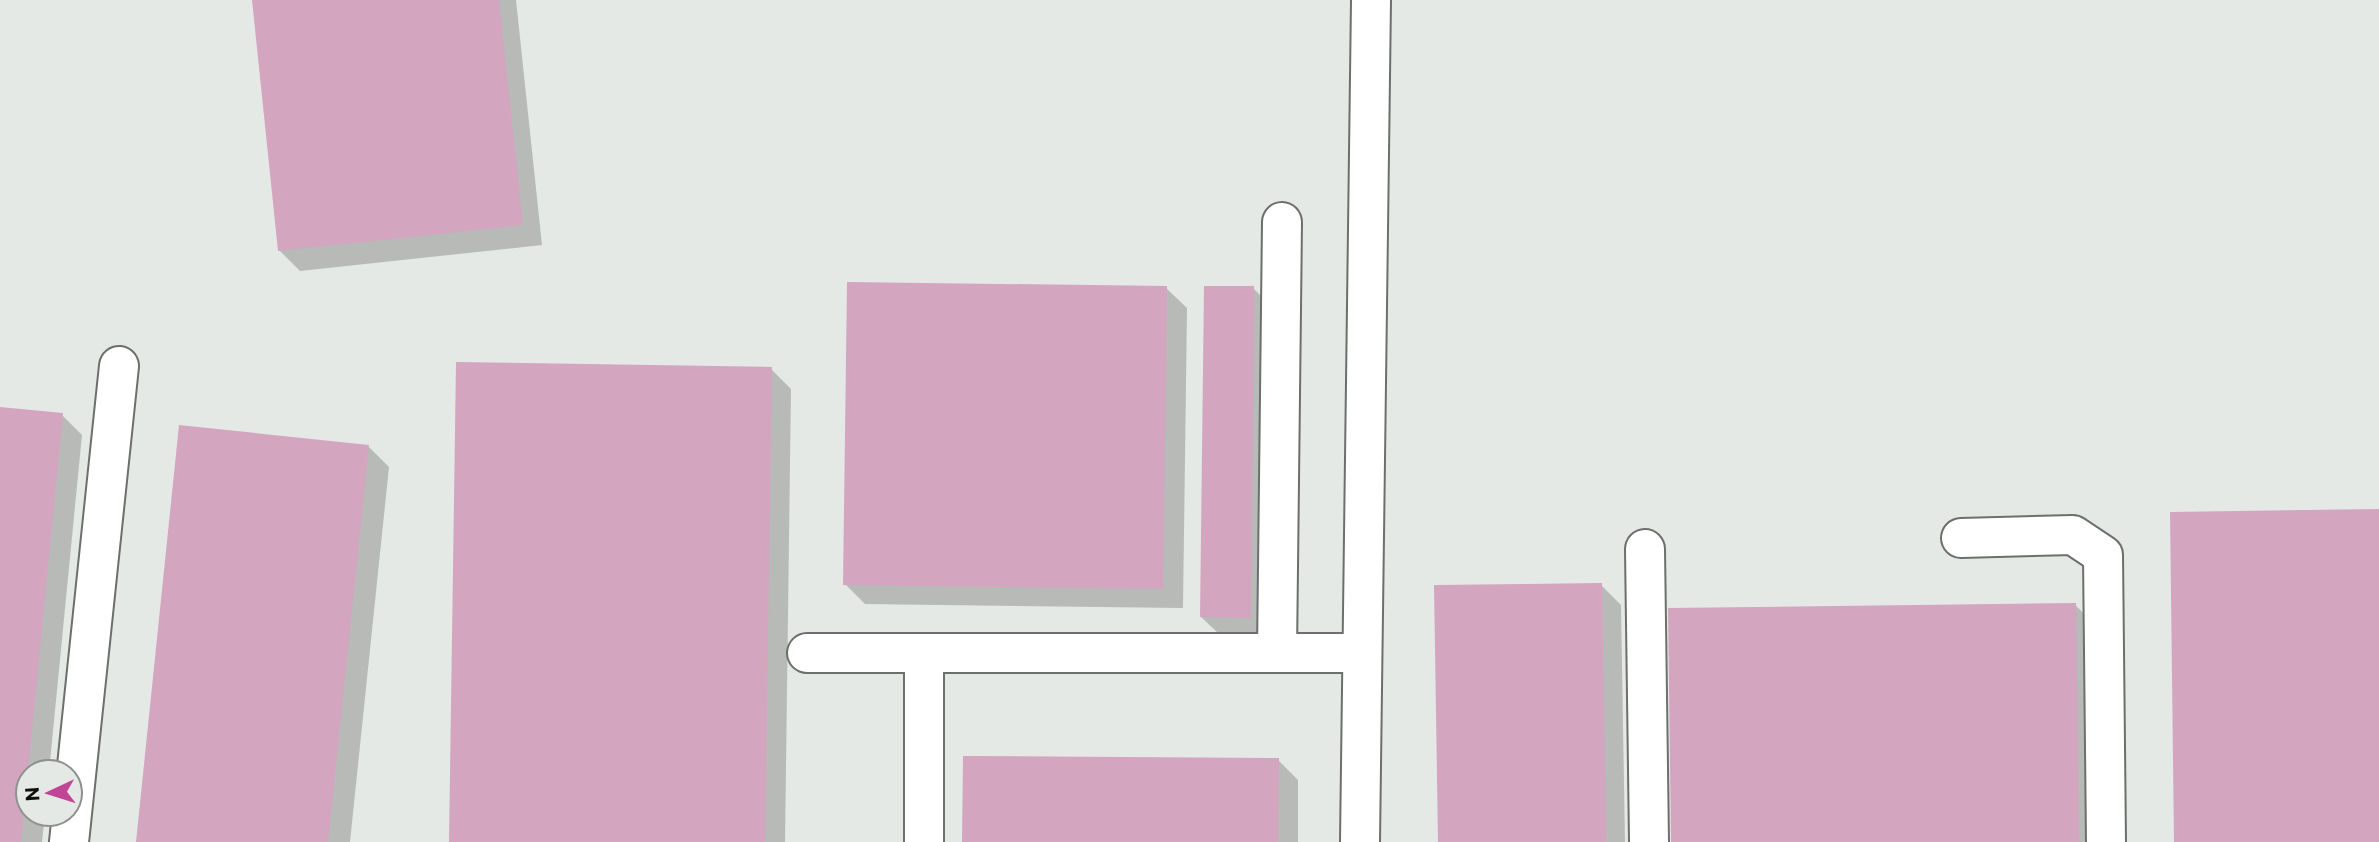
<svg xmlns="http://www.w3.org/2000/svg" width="2379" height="842" viewBox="0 0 2379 842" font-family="Commissioner,sans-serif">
<rect width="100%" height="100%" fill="#e5e9e5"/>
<path fill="#0003" d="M254,0h262l26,245 -242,26 -20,-20z
M1166,288l21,20 -4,300 -318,-4 -20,-20z
M1253,288l16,16 -3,329h-48l-17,-16z
M771,369l20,20 -6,453h-334z
M0,408l62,7 20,20 -33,337h-21v42h17l-3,28h-42z
M369,447l20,20 -39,375h-212z
M1601,585l20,20 4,237h-185z
M2075,605l21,20 2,217h-425z
M1278,760l20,20v62h-334z"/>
<path fill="#d4a5bf" d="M252,0h247l24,225 -245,26z
M847,282l320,4 -4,303 -320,-4z
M1204,286h50l-3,332 -51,-1z
M456,362l316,5 -7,475h-316z
M0,407l63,6 -42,429h-21z
M179,425l190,20 -41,397h-192z
M2379,509v333h-205l-4,-330z
M1602,583l4,259h-168l-4,-257z
M2076,603l3,239h-408l-3,-234z
M963,756l316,2 -1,84h-316z"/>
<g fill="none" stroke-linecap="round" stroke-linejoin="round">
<g stroke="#6c6f6b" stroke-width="42">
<path id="minor" d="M1961,538l112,-3 30,20 3,287
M1645,549l4,293
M807,653h555
M1277,653l5,-431
M69,842l50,-476
M924,842v-188
M1360,842l11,-842"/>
</g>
<use href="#minor" stroke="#fff" stroke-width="38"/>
</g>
<g transform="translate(49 793) rotate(266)"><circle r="33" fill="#e5e9e5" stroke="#8f918f" stroke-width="2"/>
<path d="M0-5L12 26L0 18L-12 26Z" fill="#c14595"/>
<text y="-10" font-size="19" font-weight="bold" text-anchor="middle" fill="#0d0e0d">N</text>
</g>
</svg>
